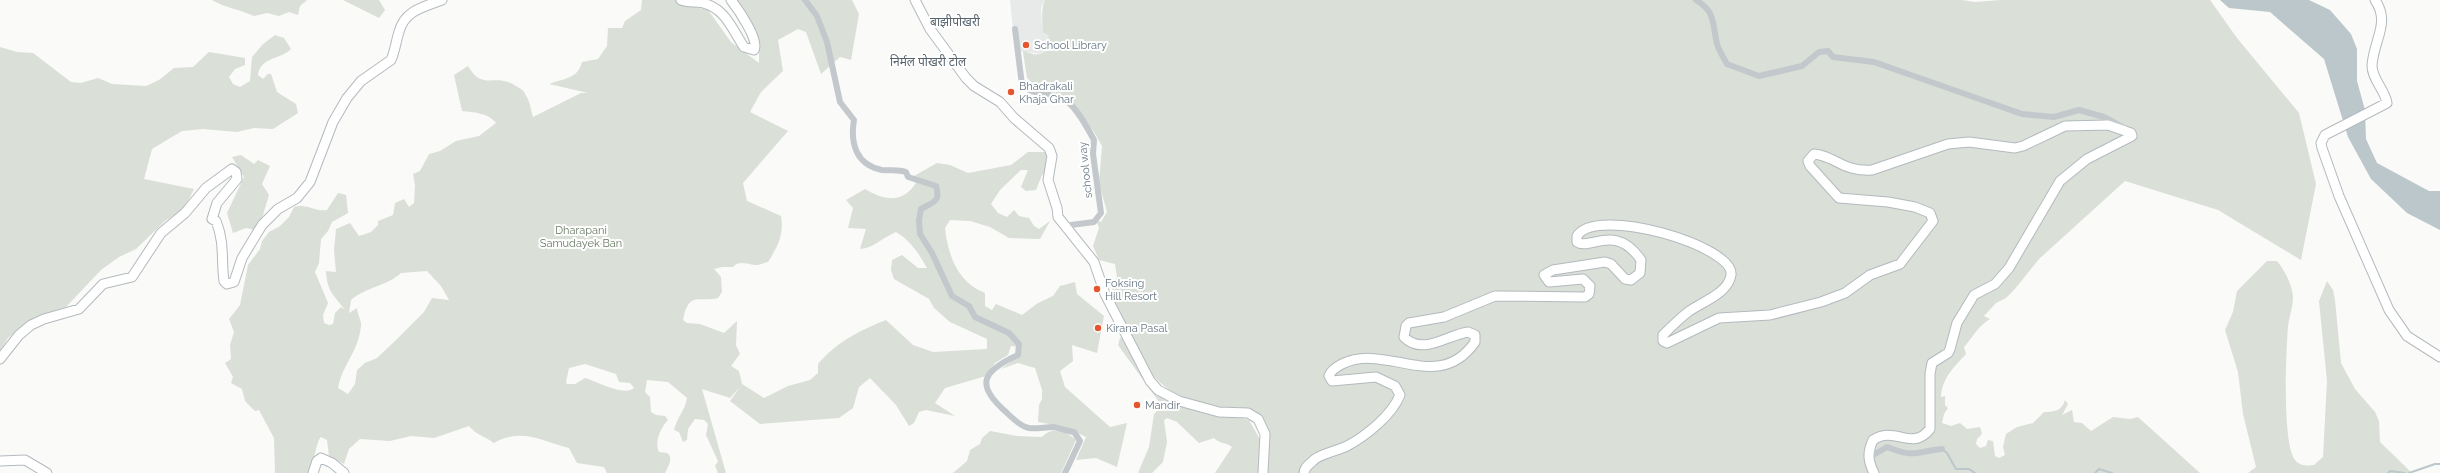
<svg xmlns="http://www.w3.org/2000/svg" width="2440" height="473" viewBox="0 0 2440 473" font-family="Raleway,'Noto Sans Devanagari',sans-serif">
<rect width="100%" height="100%" fill="#fafaf8"/>
<path fill="#e8e9e9" d="M1010,0h35l-4,8 1,19 6,8 2,13 -7,6 -28,-3z"/>
<path fill="#dadfd7" fill-rule="evenodd" d="M212,0h95l-7,6 -2,9 -9,-3 -10,4 -12,-3 -13,3c-15,-7 -28,-8 -42,-16z
M343,0h36l6,10 -6,8z
M642,0h36l3,4 27,6 23,32 28,21v-25l-25,-38h118l7,14 -8,46 -11,-3 -19,17 -15,-42 -8,-3 -20,11 5,31 -22,21 -11,20 38,19 -45,52 4,18 34,15c3,19 -3,30 -13,46 -4,1 -9,3 -13,3 -8,-1 -16,-5 -22,2h-11l-8,2 7,8 1,15 -4,6c-19,5 -29,-8 -35,22l4,3 13,1 24,9 13,-12 -1,24 4,9 -9,12 8,5 3,13 22,14 24,-12 22,-6 8,-7v-9c20,-23 41,-33 68,-44l27,25 20,7 54,-3v-10l-37,-17 -16,-14 -5,-9 -35,-20 -3,-9 1,-10 10,-5 16,13h9c-8,-14 -16,-27 -31,-36 -13,5 -22,16 -36,17l6,-20 -18,-1 5,-20 -7,-8 19,-11c20,12 39,15 52,-8l-3,-5 23,-13 13,2 18,8 43,-8 17,-13h22l-3,21 -5,2 -6,15 -10,1 -5,-4 7,-17h-7l-21,20 -9,14 7,9 9,4 7,-7 5,6 10,2 5,8 5,3 11,-8 -10,18 -31,-1 -19,-11 -20,-6 -20,-1 -5,8c3,27 12,54 40,65v13l7,4 4,-6 26,11 16,-12 15,-7 7,-10 15,-4 2,12 27,22 -7,37 -25,-8 1,16 -13,10 5,16 45,40 17,-4 -10,44 -21,-9 -20,2 10,-23 -21,-10 -27,-5 1,-17 3,-6v-9l-7,-22 -17,-5 -17,6 19,-14 1,-8 -10,-1 -3,9 -13,8 -9,13 -41,12 -10,15 20,13 -29,-6 -7,2 -5,11 -5,3 -13,-21 -26,-27 -11,9 -6,21 -14,10 -79,6 -30,-23 10,-14 -10,11 -28,-9 24,84h-8l-3,-7 3,-5 -12,-26 2,-11 -4,-4 -9,-1 -7,10 -1,11 -4,2 -4,-10 -5,-2c3,-13 11,-19 13,-32l-19,-16 -21,-2 -2,12 5,5 1,15 5,3 9,1 3,4c-7,7 -14,22 -9,32l8,1c7,5 1,14 -2,20h-58l-3,-6 -27,-4 -8,-15c-27,-7 -47,-21 -75,-5 -9,-7 -18,-8 -25,-17l-35,12 -23,-2 -21,5 -30,-2 -11,10 -5,15 -15,-8 -2,-16 -6,-3c-4,2 -8,28 -12,36h-34l-1,-35 -15,-28 -4,1 -10,-10 -3,-12 -11,-6 2,-6 -8,-14 6,-4 -1,-14 4,-13 -5,-13 11,-14 8,-40 12,-16 2,-8 7,-9 11,-6 9,-9 5,-10c13,-4 21,5 33,3l11,-17 8,2 2,18 -16,9 -4,9 -7,8 -2,24 -4,9 13,31 -5,12 1,8 5,2 4,-1 2,-11 6,-6 4,3c-11,-15 -18,-18 -19,-39l10,1 -2,-22 2,-21 14,-6 9,13 12,-4 7,-7v-4l15,-6 2,-12 9,-4 5,8 5,-4 1,-18 -2,-11 7,-3 9,-17 11,-3 16,-10 23,-5 17,-13c-7,-10 -23,-11 -34,-12l-8,-36 14,-9c15,26 26,6 48,20 3,2 8,4 9,8 5,7 6,16 8,23l48,-24h7l-39,-9c15,-6 29,-5 33,-22l16,-3 9,-13 1,-18h14l3,-7 16,-11zM427,271l14,15 8,14 -17,-2 -8,14 -29,29 -18,17 -12,5 -8,7 -2,14 -7,10 -10,-6c5,-25 20,-35 23,-62 1,-5 -4,-12 -4,-18l-8,5 2,-13c15,-13 36,-14 50,-27zM585,364l31,10 3,8 11,1 4,5c-10,9 -38,-7 -49,-10l-10,6h-8l-1,-2 3,-14z
M1045,0h917l13,2 26,-2h209l27,38 62,75 17,71 -15,76 -83,-50 -93,-29 -86,78 -25,31 -8,8 -10,5 -12,13 6,3c-12,7 -17,18 -26,28l2,7c-12,13 -24,24 -25,43l4,-1v9l3,3 -4,6 -2,9 9,3 9,-3 7,6 13,-2 2,7 -5,5 -1,5 4,4 6,-2 2,-6 5,1 2,15 4,2 6,-3 -2,-8 3,-13 11,-7 16,-4 11,-11c10,0 18,-1 21,-12l3,4 -6,11 10,-5 2,12 8,1 9,8 22,-14 17,2 8,-2 62,56h-985l17,-26c-6,-5 -12,-3 -18,-9l-15,5 -22,-21 -10,-4 -3,2 3,22 -4,20 -11,11h-14l11,-26 5,-33 8,-8 -44,-61 2,-7 3,-1 37,57 89,26 13,23 6,1 -20,-35c-14,-4 -28,2 -42,-2 -33,-11 -54,-25 -69,-56 -5,-10 -2,-13 -10,-25 -11,-14 -22,-33 -10,-49l-2,-13 -16,-4 -6,-14 6,-18 -3,-8 5,2 6,-10 -8,-29 3,-37 -8,-14 -25,-32 -14,-7 -20,-7 -8,-8 -4,-26 2,-1c10,5 16,5 25,-3l-2,-13 -5,-3c-1,-11 -2,-23 2,-32z
M275,35l9,3 7,11c-9,10 -31,8 -33,26l5,4 5,-5h3l6,18 19,12 2,9 -25,16 -19,-1 -17,4 -34,-3 -21,2 -30,18 -8,30 50,10 -10,20 -19,12 -29,28 -17,8 -18,13 -35,37 -28,9 -14,9 -16,13 -8,14v-305l17,5 16,1 38,29 10,1 17,-5 14,6 34,2 13,-6 15,-12 19,-1 16,-15 36,6v7l-10,4 -6,8 4,7 7,3 10,-6 2,-24 11,-13z
M241,155l13,9 4,-4 12,6 -8,18 7,11 -6,20 -8,15 -9,-2 -13,5 -6,-20 17,-36 -12,-20z
M2267,261h10c8,10 15,23 16,36 0,10 -4,20 -5,30 -2,24 -6,116 7,133 5,6 12,6 19,5l9,-8 4,-76 -8,-80 8,-20 6,9 2,10 6,63 14,26 20,23 4,9 1,21 32,31h-164l8,-6 -13,-53 -5,-42 -13,-42 8,-18 4,-21z
M990,431l27,5 25,1c10,-11 24,-6 34,3l-15,33h-108l14,-12 3,-11 10,-6 2,-6z"/>
<path fill="#bbc7cb" d="M2220,0h89l21,10 21,24 6,15v32l8,29 1,29 11,24 52,28h11v39l-33,-17 -36,-34 -23,-42 -24,-78 -54,-47 -41,-4z"/>
<g fill="none" stroke-linecap="round" stroke-linejoin="round">
<path stroke="#bbc7cb" stroke-width="2" d="M1943,450l4,3 9,16h13l6,4
M2095,473l4,-4 13,4
M2388,473l2,-2 15,2
M2409,473l26,-9h5"/>
<g stroke="#b3babf" stroke-width="11">
<path id="secondary" d="M681,0c8,3 14,1 22,3 23,6 29,26 41,44l10,3c6,-9 -16,-41 -23,-50
M915,0l15,29 36,49 8,8 26,16 14,16 35,30 3,8 -4,24 9,28 1,9 36,45 11,32 45,87 8,9 21,11 40,11 29,1 10,6 7,15 -2,39
M2375,0c16,23 -2,41 -3,66 0,13 13,24 15,37l-62,32 -4,8 1,5 17,48 50,114 18,26 33,21
M0,359l19,-24 12,-10 13,-6 35,-10 24,-25 29,-7 29,-44 24,-20 21,-25 26,-19 4,3 1,7 -20,24 -5,16 4,2c9,22 5,40 8,60l3,3 7,-2 8,-24 20,-33 16,-16 19,-11 13,-16 23,-60 14,-24 14,-17 30,-21c4,-9 5,-19 8,-28 5,-21 24,-25 43,-32
M0,461l25,-1 22,13
M313,473l4,-12 4,-3 11,5 12,10
M1304,473c0,-6 7,-10 11,-14 9,-6 22,-8 32,-13 19,-10 45,-31 53,-51l-5,-9 -19,-9 -44,4 -3,-5c2,-6 7,-9 13,-12 45,-22 96,31 133,-22v-7l-7,-3c-21,3 -45,24 -64,5l2,-11 3,-3 35,-6 51,-21 90,1 4,-3 1,-8 -7,-7 -34,3 -5,-7 9,-5 52,-8 6,2 14,15 6,1 9,-7 1,-13c-26,-38 -51,-9 -64,-18v-6c19,-31 158,10 154,39 -3,19 -30,27 -43,37 -9,7 -17,15 -25,23v6l4,2 52,-25 51,-3 51,-13 24,-9 25,-18 30,-11 33,-43 -3,-8 -15,-6 -27,-5 -49,-4 -29,-32 -2,-5 6,-7c22,2 28,18 58,16l76,-26 21,-2 46,6 8,-2 42,-20 43,-1 23,8 1,3 -45,23 -27,22 -51,87 -14,16 -21,11 -17,28 -7,26 -2,4 -16,10 -2,11v55c-18,23 -35,-4 -57,11 -6,13 -5,21 1,33"/>
</g>
<path stroke="#c3c8cc" stroke-width="6" d="M805,0l12,16 10,26 13,60 14,18c-4,23 2,45 28,50 9,1 15,-1 24,2l2,5 28,9c5,16 -3,16 -15,23l-2,11 1,14 12,19 20,43 17,10 6,11 34,16 10,11 -1,11c-35,16 -44,29 -12,57 6,6 15,15 23,16 8,1 16,-1 24,-1 7,1 14,4 21,5l6,9 -15,32
M1696,0c20,12 16,23 21,44 2,7 7,14 10,20l32,12 43,-10 17,-14 9,-1 5,6 41,5 148,52 32,3 25,-7 25,7 20,11
M1015,29l7,56c11,11 30,7 43,15 11,6 23,29 29,40l-1,14 8,59 -7,9 -23,3 -5,5
M1868,458l19,-11c28,11 27,5 55,2"/>
<use href="#secondary" stroke="#fff" stroke-width="9"/>
</g>
<g fill="#e4572e" stroke="#fff" stroke-width="1.5">
<circle cx="1026" cy="45" r="4"/>
<circle cx="1011" cy="92" r="4"/>
<circle cx="1097" cy="289" r="4"/>
<circle cx="1098" cy="328" r="4"/>
<circle cx="1137" cy="405" r="4"/>
</g>
<g text-anchor="middle" stroke-width="4" stroke-linejoin="round" paint-order="stroke">
<g font-size="11" fill="#657683" stroke="#fff" text-anchor="start">
<text x="1034" y="49">School Library</text>
<text x="1019" y="90">Bhadrakali<tspan x="1019" dy="13">Khaja Ghar</tspan></text>
<text x="1105" y="287">Foksing<tspan x="1105" dy="13">Hill Resort</tspan></text>
<text x="1106" y="332">Kirana Pasal</text>
<text x="1145" y="409">Mandir</text>
</g>
<g font-size="11" fill="#657683" stroke="#fff">
<text transform="translate(1085 170) rotate(-96)" y="4">school way</text>
</g>
<g font-size="11" fill="#687a64" stroke="#fff">
<text x="581" y="234">Dharapani<tspan x="581" dy="13">Samudayek Ban</tspan></text>
</g>
<g font-size="12" fill="#57646e" stroke="#fff">
<text x="955" y="26">बाझीपोखरी</text>
<text x="928" y="66">निर्मल पोखरी टोल</text>
</g>
</g>
</svg>
